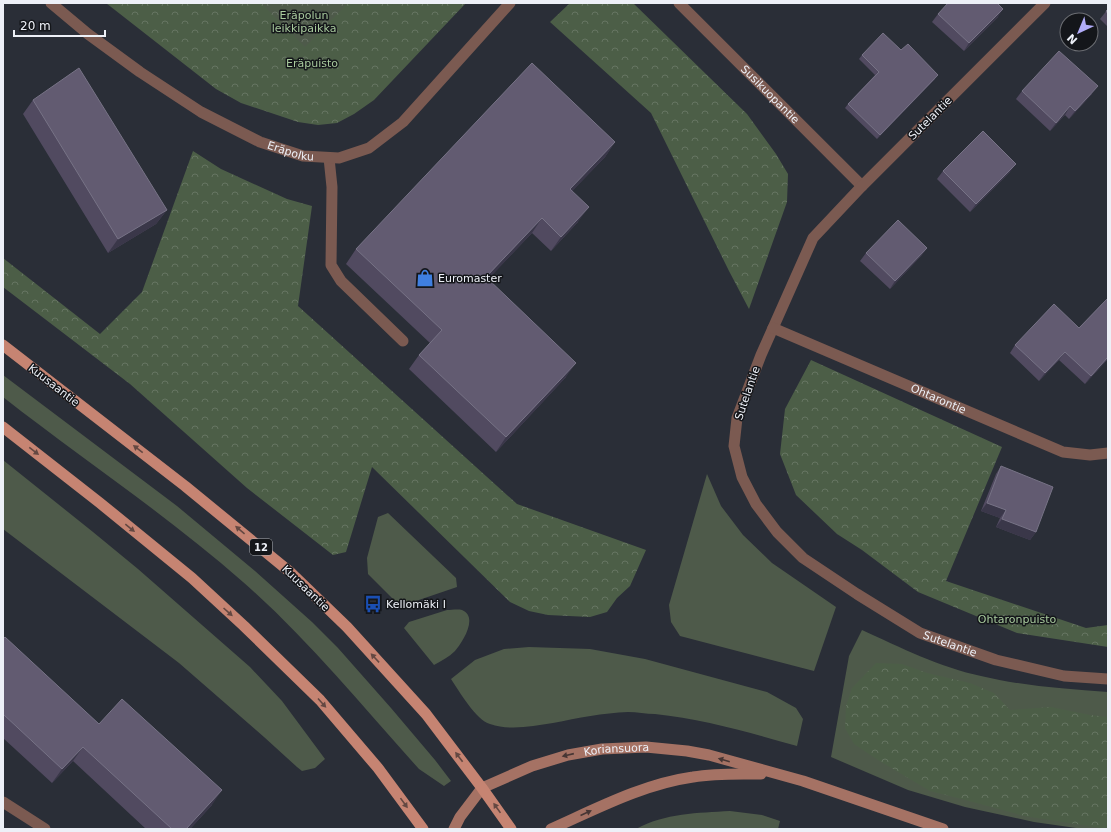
<svg xmlns="http://www.w3.org/2000/svg" width="1111" height="832" viewBox="0 0 1111 832" font-family="'DejaVu Sans',sans-serif">
<defs>
<pattern id="forest-crowns" width="20" height="18" patternUnits="userSpaceOnUse"><rect width="20" height="18" fill="#4c5e47"/><path d="M2 6a3 3 0 1 1 6 0M12 15a3 3 0 1 1 6 0" fill="none" stroke="#667562"/></pattern>
<pattern id="park-crowns" width="20" height="18" patternUnits="userSpaceOnUse"><rect width="20" height="18" fill="#4e5a4a"/><path d="M2 6a3 3 0 1 1 6 0M12 15a3 3 0 1 1 6 0" fill="none" stroke="#687265"/></pattern>
</defs>
<rect width="100%" height="100%" fill="#2a2e37"/>
<path fill="#4e5a4a" d="M3,375l174,131 78,65 57,51 26,26 53,60 44,52 16,21 -7,5 -25,-17c-57,-63 -112,-131 -176,-187 -76,-67 -161,-123 -240,-185z
M3,460l90,72 45,37 112,98 32,34 43,58 -10,9 -13,3 -5,-4 -33,-30 -85,-74 -176,-134z
M707,474l14,32 22,29 29,28 64,44 -22,64 -134,-35 -9,-14 -2,-17z
M388,513l68,65 1,9 -44,15 -15,2 -30,-30 -1,-16 11,-41z
M447,610c4,0 11,-1 15,0 17,7 0,33 -7,41 -6,6 -14,10 -21,14l-30,-37 5,-6z
M862,630c37,17 80,38 119,46 42,10 84,13 127,16v137h-25l-49,-7 -69,-15 -57,-17 -77,-33 18,-101z
M529,647l61,2 55,10 122,33 29,16 7,11 -6,27c-46,-13 -94,-27 -142,-32 -9,0 -18,-2 -27,-2 -25,1 -50,6 -75,11 -21,3 -42,8 -63,1 -14,-4 -31,-33 -39,-45l24,-19 29,-11z
M730,811l32,4 18,6 -2,8h-142c29,-16 62,-16 94,-18z"/>
<path fill="url(#forest-crowns)" d="M106,3h360l-92,97 -20,14 -17,9 -19,2 -20,-3 -57,-19 -25,-14z
M570,3h63l114,111 29,40 12,20 -1,28 -38,107 -20,-38 -78,-158 -101,-91z
M193,151l28,18 66,30 25,7 -14,100 219,198 129,46 -16,36 -13,12 -10,14 -17,5 -42,-2 -19,-4 -19,-9 -138,-135 -26,85 -13,3 -86,-67 -117,-104 -127,-97v-29l97,76 42,-42z
M811,360l191,87 -56,134 140,47 22,-3v22l-91,-14 -99,-41 -56,-42 -25,-16 -41,-39 -16,-41 5,-45z
M876,663l26,1 25,9 43,10 24,10 16,17 41,-3 39,8 18,2v112l-84,-13 -66,-18 -28,-7 -52,-31 -24,-16 -9,-16 1,-22 6,-18z"/>
<path fill="url(#park-crowns)" d="M261,3h87l-43,44z"/>
<g fill="none" stroke-linecap="round" stroke-linejoin="round">
<path stroke="#7b5a51" stroke-width="11" d="M329,158l3,29 -1,78 10,16 62,60"/>
<g stroke="#7b5a51" stroke-width="11">
<path id="s1" d="M51,3l37,31 52,38 61,40 59,30 43,14 36,2 30,-10 34,-26 107,-119"/>
<path id="s2" d="M679,3l183,183"/>
<path id="s3" d="M1045,3l-183,183 -49,52 -52,117 -24,63 -3,28 8,31 14,27 21,28 26,26 54,36 63,39 76,27 68,16 44,3"/>
<path id="s4" d="M773,328l290,124 27,3 18,-2"/>
<path d="M3,802l42,27"/>
</g>
<g stroke="#a57264" stroke-width="11">
<path id="s5" d="M454,829l6,-12 22,-29 50,-22 36,-11 34,-6 44,-2 41,4 22,4 94,26 140,48"/>
<path d="M551,829c45,-20 92,-45 142,-52 23,-4 45,-3 68,-3"/>
</g>
<path stroke="#c68472" stroke-width="11" d="M3,345l182,141 105,86 57,55 79,87 56,74 29,41
M3,427l97,76 92,75 52,48 76,74 58,68 45,61"/>
</g>
<path fill="#514a60" d="M1108,9v18l-8,-8z
M938,14l60,3 -34,34 -32,-29z
M901,50l34,29 -58,60 -32,-31 3,-4 27,-29 -16,-16 3,-4z
M1022,91l70,3 -23,25 -4,-4 -15,16 -34,-32z
M33,100l134,110 -11,14 -48,29 -85,-139z
M615,142l-10,15 -33,34 6,31 -27,29 -19,-18 -44,46 78,98 -70,75 -87,-83 10,-14 11,-12 -84,-79 10,-15z
M943,171l67,1 -40,40 -33,-33z
M927,248l-6,8 -31,33 -30,-28 6,-8z
M1108,298v61l-23,25 -26,-24 -20,21 -29,-28 5,-8 64,-17z
M1001,466l35,66 -6,8 -34,-13 4,-9 -19,-7 15,-37z
M3,639l96,85 113,81 -22,24h-44l-73,-68 -21,22 -49,-45z"/>
<path fill="#3a3749" d="M1003,9l-5,8 -34,34 5,-8z
M938,75l-3,4 -58,60 3,-4z
M1098,86l-6,8 -23,25 6,-8z
M1070,106l-5,9 -15,16 6,-8z
M615,142l-10,15 -45,47 10,-15z
M1016,164l-6,8 -40,40 6,-8z
M589,207l-11,15 -27,29 10,-14z
M167,210l-11,14 -48,29 10,-14z
M542,218l-10,15 -56,59 10,-15z
M927,248l-6,8 -31,33 5,-8z
M1065,352l-6,8 -20,21 6,-8z
M1108,357v2l-23,25 6,-8z
M576,363l-10,14 -70,75 10,-15z
M987,503l19,7 -6,8 -19,-7z
M1002,519l34,13 -6,8 -34,-13z
M83,747l-10,14 -21,22 10,-14z
M222,790l-10,15 -22,24h-4z"/>
<path fill="#625b71" stroke="#777386" d="M948,3h49l6,6 -34,34 -31,-29z
M1108,9v5l-2,-3z
M883,33l18,17 7,-6 30,31 -58,60 -32,-31 31,-32 -17,-17z
M1059,51l39,35 -23,25 -5,-5 -14,17 -34,-32z
M532,63l83,79 -45,47 19,18 -28,30 -19,-19 -56,59 90,86 -70,74 -87,-82 23,-25 -86,-81z
M79,68l88,142 -49,29 -85,-139z
M983,131l33,33 -40,40 -33,-33z
M898,220l29,28 -32,33 -29,-28z
M1108,298v59l-17,19 -26,-24 -20,21 -30,-28 39,-41 25,24z
M1001,466l52,21 -17,45 -34,-13 4,-9 -19,-7z
M5,637l94,87 23,-25 100,91 -36,39h-14l-89,-82 -21,22 -59,-55v-75z"/>
<defs><path id="oneway-solid" d="M-6-.8H1V-3.2L6.5 0L1 3.2V.8H-6Z"/></defs>
<g fill="#644842">
<use href="#oneway-solid" transform="translate(138 449) rotate(-142)"/>
<use href="#oneway-solid" transform="translate(34 451) rotate(38)"/>
<use href="#oneway-solid" transform="translate(130 528) rotate(39)"/>
<use href="#oneway-solid" transform="translate(240 530) rotate(-140)"/>
<use href="#oneway-solid" transform="translate(228 612) rotate(42)"/>
<use href="#oneway-solid" transform="translate(375 658) rotate(-133)"/>
<use href="#oneway-solid" transform="translate(322 703) rotate(48)"/>
<use href="#oneway-solid" transform="translate(459 757) rotate(-127)"/>
<use href="#oneway-solid" transform="translate(404 803) rotate(54)"/>
<use href="#oneway-solid" transform="translate(497 808) rotate(-125)"/>
</g>
<g fill="#473634">
<use href="#oneway-solid" transform="translate(568 755) rotate(167)"/>
<use href="#oneway-solid" transform="translate(724 760) rotate(-164)"/>
<use href="#oneway-solid" transform="translate(586 813) rotate(-24)"/>
</g>
<defs>
<g id="shop-bare" transform="scale(1.38)"><path d="M-5-2.5h2.3a2.7 3.5 0 0 1 5.4 0H5L5.5 6h-11ZM-1.5-2.5h3a1.5 2.3 0 0 0-3 0Z" fill="#3f7fe0" stroke="#14161a" stroke-width="2.5" paint-order="stroke"/></g>
<g id="bus-bare" transform="scale(1.38)"><path d="M-5-6H5V4H4V6H2V4H-2V6H-4V4H-5ZM-3.5-4V0h7V-4ZM-3.5 1.2v1.5H-2V1.2ZM2 1.2v1.5H3.5V1.2Z" fill="#1a4fb4" stroke="#14161a" stroke-width="2.5" paint-order="stroke"/></g>
</defs>
<g fill-rule="evenodd">
<use href="#shop-bare" x="425" y="278"/>
<use href="#bus-bare" x="373" y="604"/>
</g>
<g text-anchor="middle" stroke-width="3" stroke-linejoin="round" paint-order="stroke">
<rect fill="#14161a" stroke="#acafb5" stroke-width="1" x="250" y="539" width="22" height="16" rx="3"/>
<g font-size="10" font-weight="bold" fill="#edf0f7">
<text x="261" y="551">12</text>
</g>
<g font-size="11" fill="#a8ca9d" stroke="#14161a">
<text x="304" y="19">Eräpolun<tspan x="304" dy="13">leikkipaikka</tspan></text>
<text x="312" y="67">Eräpuisto</text>
<text x="1017" y="623">Ohtaronpuisto</text>
</g>
<g font-size="11" fill="#edf0f7" stroke="#14161a">
<text dy="4" stroke="none"><textPath href="#s2" startOffset="129">Susikuopantie</textPath></text>
<text transform="translate(930 118) rotate(-45)" y="4">Sutelantie</text>
<text dy="4" stroke="none"><textPath href="#s1" startOffset="284">Eräpolku</textPath></text>
<text transform="translate(54 385) rotate(38)" y="4">Kuusaantie</text>
<text transform="translate(747 393) rotate(-71)" y="4">Sutelantie</text>
<text dy="4" stroke="none"><textPath href="#s4" startOffset="180">Ohtarontie</textPath></text>
<text transform="translate(306 588) rotate(44)" y="4">Kuusaantie</text>
<text dy="4" stroke="none"><textPath href="#s3" startOffset="859">Sutelantie</textPath></text>
<text dy="4" stroke="none"><textPath href="#s5" startOffset="191">Koriansuora</textPath></text>
</g>
<g font-size="11" fill="#edf0f7" stroke="#14161a" text-anchor="start">
<text x="438" y="282">Euromaster</text>
<text x="386" y="608">Kellomäki I</text>
</g>
</g>
<rect width="1111" height="832" fill="none" stroke="#edf0f7" stroke-width="8"/>
<g transform="translate(1079 32) rotate(224)"><circle r="19" fill="#14161a" stroke="#6b6d72"/>
<path d="M0-3L7 15L0 10L-7 15Z" fill="#b2adf9"/>
<text y="-6" font-size="11" font-weight="bold" text-anchor="middle" fill="#edf0f7">N</text>
</g>
<path d="M14 30v6h91v-6" fill="none" stroke="#edf0f7" stroke-width="2"/>
<text x="20" y="30" font-size="12" fill="#edf0f7" stroke="#14161a" stroke-width="3" paint-order="stroke">20 m</text>
</svg>
